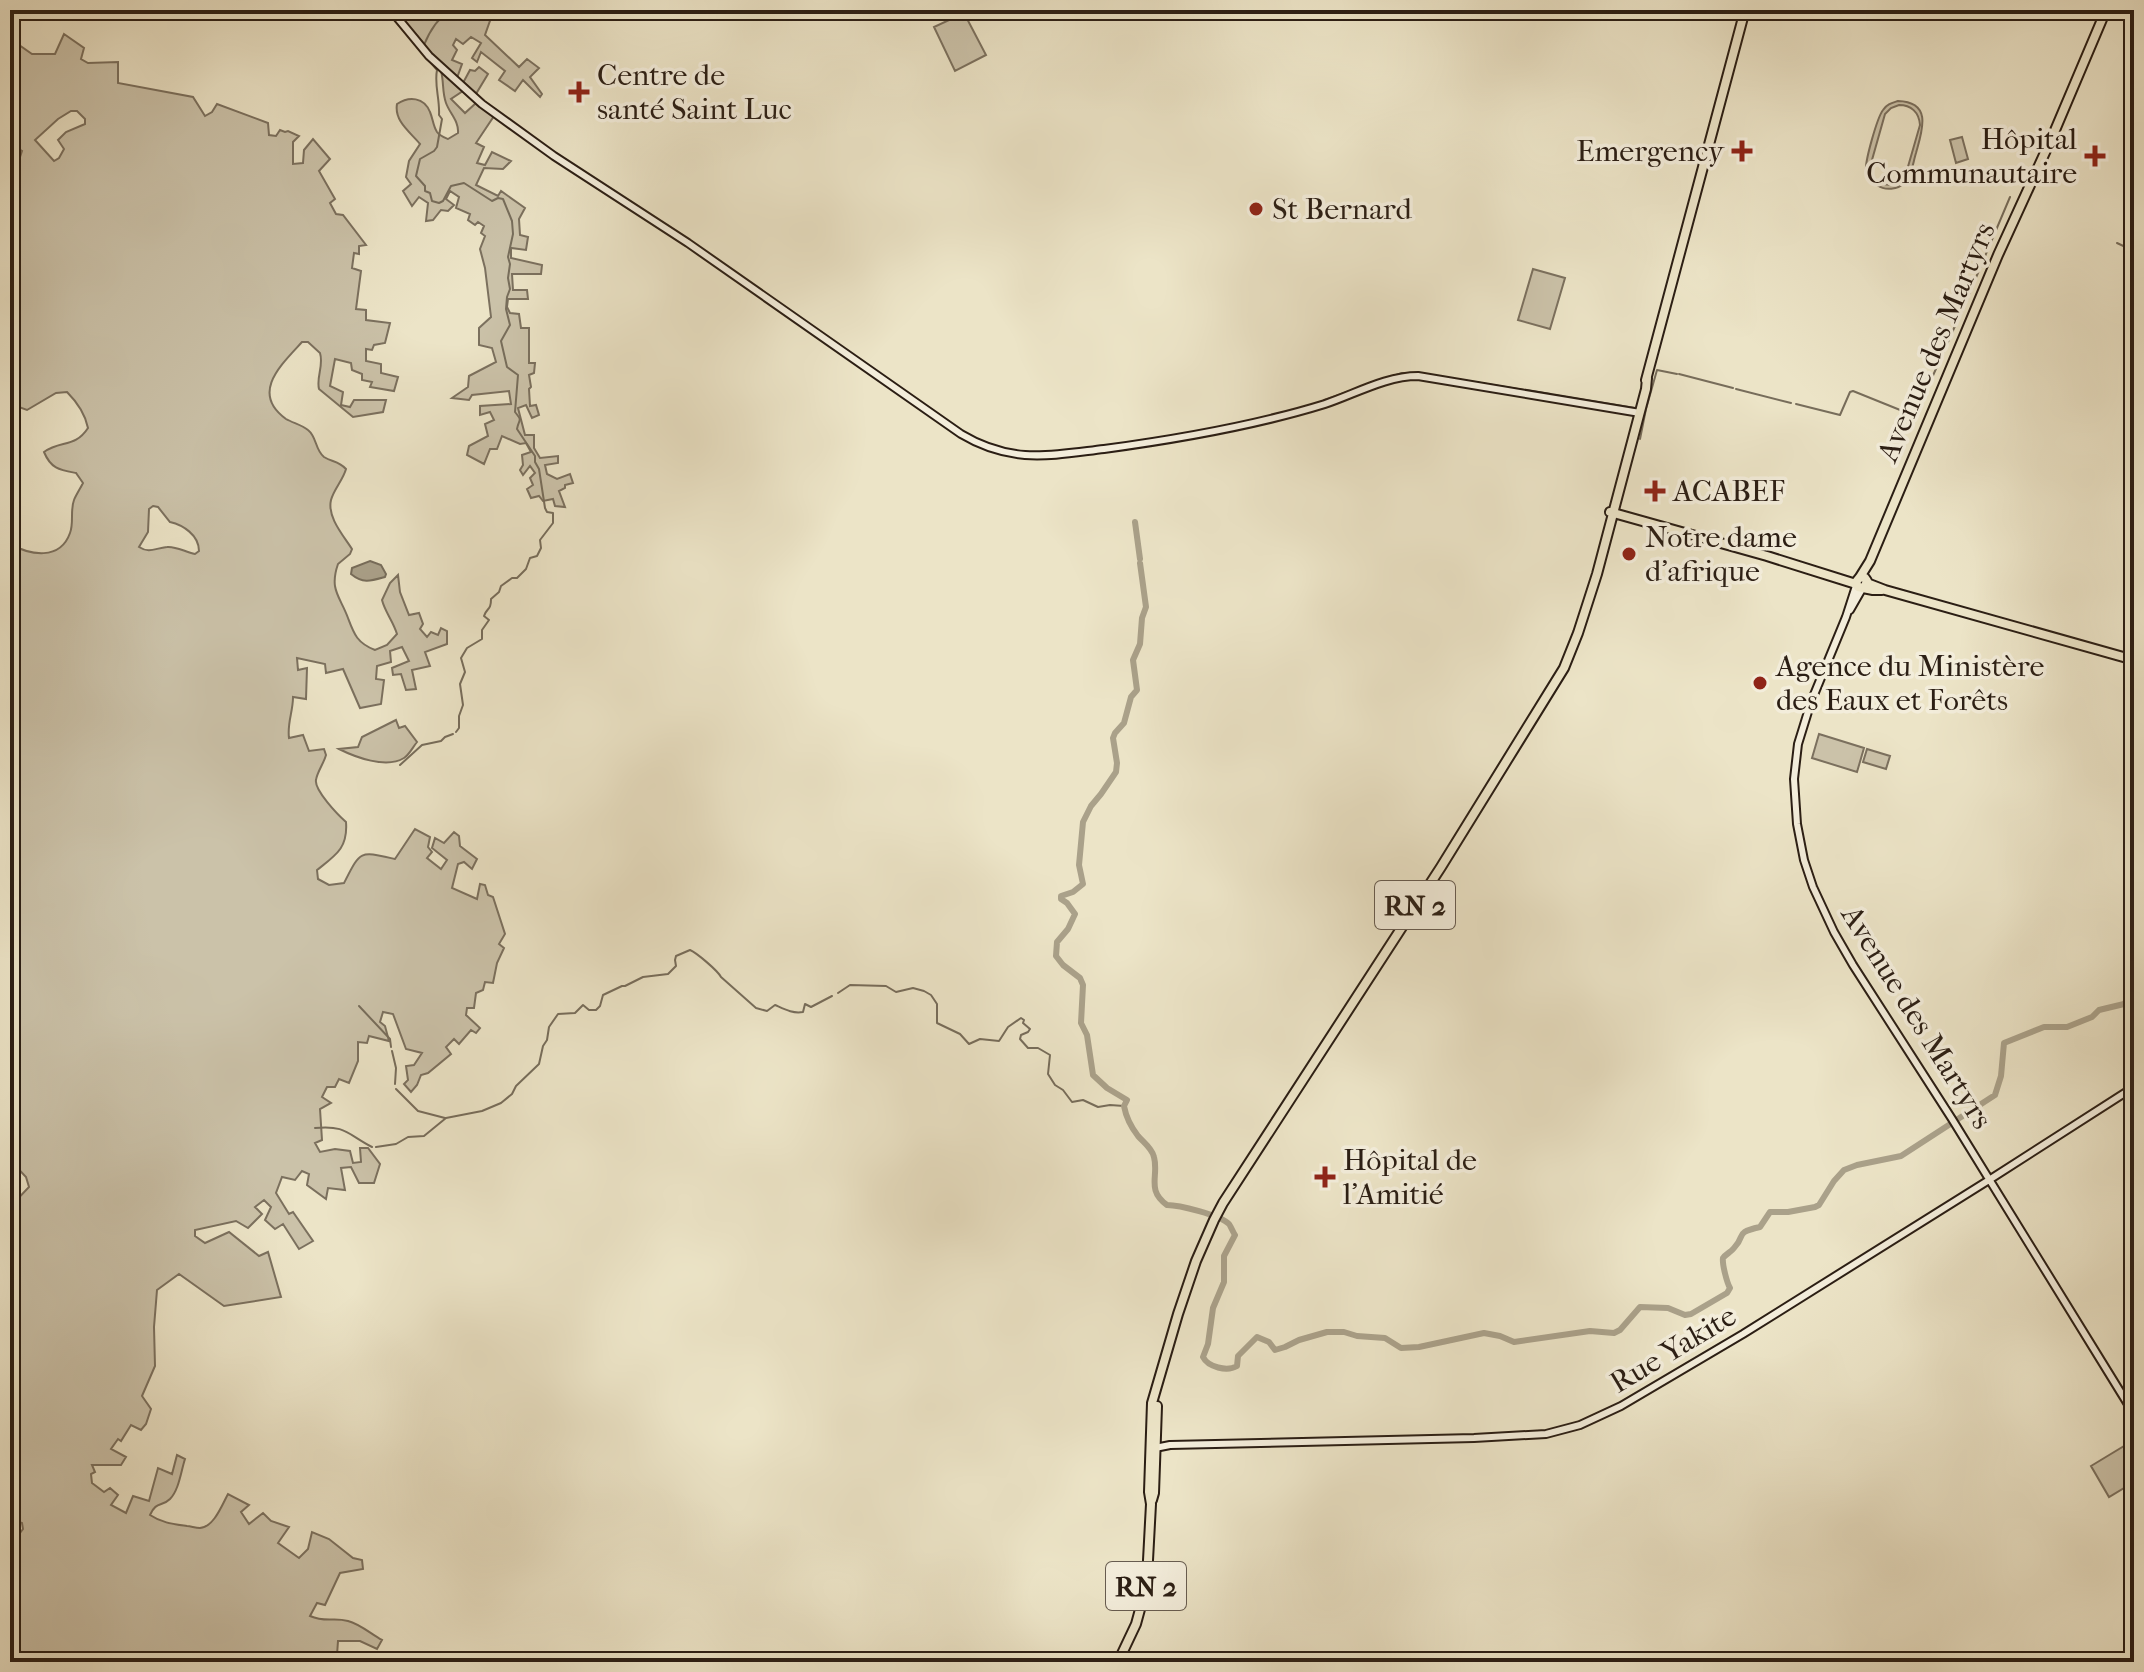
<svg xmlns="http://www.w3.org/2000/svg" width="2144" height="1672" viewBox="0 0 2144 1672" font-family="'IM FELL French Canon',serif">
<rect width="100%" height="100%" fill="#ece4c7"/>
<filter id="stains"><feTurbulence type="fractalNoise" baseFrequency=".0025" numOctaves="4"/><feColorMatrix values="0 0 0 0 .2 0 0 0 0 .09 0 0 0 0 .02 0 0 0 .5 -.17"/></filter>
<radialGradient id="worn" r=".72"><stop offset=".6" stop-color="#630" stop-opacity="0"/><stop offset="1" stop-color="#630" stop-opacity=".3"/></radialGradient>
<path fill="#cbc2a9" stroke="#7b705e" stroke-width="2" fill-rule="evenodd" d="M390,10h99l3,5 -7,20 34,32 8,-8 12,9 -9,9 12,17 -2,3 -17,-17 -8,11 -16,-11 6,-9 -24,-19 -4,10 -5,-4 9,-15 -10,-6 -8,7 -7,-5 -3,6 4,5 -5,10 10,4 -5,14 6,5 7,-13 5,1 4,-4 9,7 -12,20 18,22 -18,27 8,4 -7,16 8,2 7,-13 19,9 -8,8 -19,-1 -8,17 22,11 3,-5 24,17 -6,11 1,16 8,2 -2,13 -15,-2v10l31,7 -1,9h-29l1,16h14l1,9h-20l-1,8 3,6 9,1 2,14h8v35h6l-1,10 -5,2 2,12 -2,2 1,17 6,-1 3,10 -7,3 -6,-13 -8,3 7,27h9v13l6,10 18,-2v7l-13,2 2,9 10,5 13,-5 3,9 -8,2v3l-6,3 6,16 -10,-1 -2,-7 -10,2 -4,-5 -8,2 -4,-9 6,-4 -3,-7 5,-5 -5,-7 -7,9 -3,-5 3,-5 -1,-10 9,-3 -5,-9 -6,1 -18,-8 -5,13h-7l-6,15 -17,-9 2,-9 19,-10 -3,-12 9,-4 -4,-8 -10,3v-9l31,-2 -2,-13 -37,4 -3,5 -17,-2 16,-11 1,-11 27,-14 -4,-14 -13,-3v-17l12,-11 -6,-49 -5,-19 5,-13 -4,-3 3,-7 -6,-4 -3,3 -7,-5 2,-6 -14,-6 3,-11 -9,-6 -4,8 8,6 -6,6 -7,-1 -8,10 -7,1 2,-18 -9,-6 -7,9 -9,-15 8,-7 -5,-7 3,-16 11,-17c-10,-12 -26,-23 -23,-40 12,-8 27,-7 33,8 3,7 3,14 7,20 3,4 6,5 11,7l10,-6c1,-12 -8,-19 -12,-30 -4,-11 -2,-21 -5,-32l-47,-51zM463,91l13,12 -11,10 -14,-14z
M964,13l22,42 -31,16 -21,-44z
M64,34l20,14 -3,11 7,4 30,-1v21l75,14 12,19 7,-4 5,-8 51,19 1,12 7,1 4,-6 5,2 3,-1 11,5 -6,6v22l10,-1 1,-13 9,-11 17,20 -11,12 16,28 -5,4 6,11 7,1 23,30 -7,1v8l-5,-1 -2,15 9,3 -5,38 10,1v10l24,3 -5,20 -11,2 -2,5 -6,-1v12l15,3v9l17,4 -4,14 -24,-4 2,-5 -10,-2v-6l-10,-4 -1,-7 -16,-4 -5,27 13,6 -2,13 9,2 4,-7h32l-3,12 -30,5 -34,-28c-3,-12 5,-23 1,-36l-12,-11h-6c-21,23 -52,51 -16,77 7,4 16,6 22,11 9,7 7,20 16,27 8,5 15,4 22,12 -3,11 -12,20 -15,31 -4,17 12,35 21,49l-2,5 -12,10c-9,26 2,32 10,54 6,16 9,25 27,32l12,-5 10,-11c-4,-13 -12,-22 -15,-34l8,-17 8,-8 2,17 9,23 10,-2 4,11 -3,5 7,8 4,-5 7,3 3,-7 6,3v13l-22,8 5,14 -18,4 4,19 -10,1 -5,-16 -8,1 -1,-7 17,-7 -7,-14 -12,4 1,11 -14,4 -1,13 8,1 -3,24 -21,4 -17,-39 -17,4 -1,-9 -28,-6 1,12 9,-2 -1,31 -13,-2c0,15 -6,26 -4,41l14,-3 6,16 15,-2 2,6c-2,8 -9,17 -10,25 -2,10 22,35 30,42 2,26 -10,33 -29,48l1,9 11,6 15,-2c17,-33 15,-32 51,-24l20,-30 15,8 -2,10 4,5 -5,6 14,11 6,-9 -15,-12 3,-10 9,5 10,-11 5,4 1,10 17,13 -5,10 -8,-7 -6,2 -6,24 25,11 3,-15 5,1 3,10 5,2 12,37 -6,10 5,4 -7,15 -4,20 -8,-1 -2,8 -7,3 -2,15h-7l-1,7 14,13 -4,5 -5,-3 -12,14 -5,-5 -8,8 5,7 -23,19 -7,2 -4,10 -6,7 -7,-8 4,-4 -2,-14 8,-1 8,-12 -16,-4 -13,-35 -10,-2 -3,10 5,4 4,15 -20,-5 -2,7 -9,-1v19l-9,22 -10,-4 -4,8h-8l-5,10 9,6 -11,6 2,31 -7,3 5,9 15,-3 15,2 3,12 8,-1 -1,-14h8l12,16 -6,19h-15l-8,-16 -10,1 4,22 -17,-2 -2,11 -19,-14 2,-11 -7,-3 -7,9 -13,-3 -6,16 13,21 4,-2 20,29 -14,8 -16,-25 -8,5 -10,-9 6,-13 -7,-7 -9,7 7,7 -14,14 -12,-7 -41,9v6l10,7 24,-11 30,24 9,-4 13,45 -57,9 -45,-32 -22,16 -3,37 1,39 -13,30 9,13 -5,15 -5,6 -10,-5 -10,16 -3,-2 -7,10 15,8 -5,8h-29l3,7 -4,2 1,9 12,9 6,-4 8,7 -7,10 15,8 7,-17 16,5 9,-33 14,6 5,-19 8,4c-4,12 -6,31 -15,40 -8,8 -14,2 -20,16 12,8 23,9 37,11 4,0 8,2 13,2 14,-1 22,-23 28,-34l21,11 -8,7 8,12 14,-11 8,8 18,6 -11,16 21,15 9,-9 4,-17 17,7 24,19 9,2 1,9 -23,4 -15,32 -8,-2 -7,13c16,7 23,1 38,5 12,3 23,13 34,19l-5,9 -17,-8h-22l-1,14 12,1 1,6h-340v-116l13,-17 -1,-6 -12,-4v-312l19,-20 -3,-10 -16,-17v-616c20,11 50,17 60,-11 4,-10 0,-23 4,-33 2,-5 6,-11 9,-17l-7,-10c-16,-3 -25,-4 -32,-21 17,-12 31,-4 44,-24 -3,-15 -11,-26 -21,-36l-11,1 -29,17 -11,-4 -4,-9 8,-20 -4,-9 -6,-4v-194l10,-13 2,-6 -5,-3 -7,1v-98l9,-6 13,9h23zM71,111h6l8,8v5l-19,8 -8,8 6,9 -5,9 -5,3 -19,-21 23,-21zM153,506l5,1 12,15c13,3 29,13 29,29l-4,3c-10,-2 -19,-8 -28,-7 -12,1 -17,7 -28,0l9,-15 1,-23z
M1898,101c35,1 24,30 18,52 -3,9 -4,23 -11,29 -7,8 -20,9 -28,3 -6,-3 -10,-9 -11,-15 -1,-9 11,-52 17,-60 4,-6 9,-7 15,-9zM1899,105c12,0 20,7 21,20l-15,52c-10,10 -21,10 -31,1l-4,-11 15,-53 6,-6z
M1962,137l6,22 -12,4 -6,-23z
M1533,269l32,9 -15,51 -32,-9z
M396,720l3,8 6,-2 12,16c-4,5 -8,13 -13,16 -18,11 -49,-1 -65,-9l19,-2 4,-10z
M1819,734l45,14 -7,24 -45,-14z
M1867,749l23,7 -4,13 -23,-7z
M2134,1440v42l-25,15 -18,-31z"/>
<path fill="#aaa18a" stroke="#776d5b" stroke-width="2" d="M370,561l11,4 5,9 -1,3c-14,4 -22,7 -34,-3l1,-6z"/>
<g fill="none" stroke-linecap="round" stroke-linejoin="round">
<path stroke="#776d5b" stroke-width="2" d="M424,45c6,-15 13,-26 26,-35
M427,58l10,12c-3,15 3,29 2,45l3,4 -5,28 -3,4 -14,8 -4,17 9,10v5l5,2 2,8 7,2 4,-2 8,-15 13,-3 28,18 6,-3 5,1 9,22 1,13 -5,23 2,7 -2,14 2,11 -3,8 -1,12 4,16 -9,16 6,26 11,8 -3,37c8,10 4,6 2,17l18,27v6l4,7 6,39 2,4 6,1v10l-13,17 1,8 -4,8 -7,2 -4,11 -9,9h-5l-11,8 -2,6 -8,7c0,12 -4,8 -7,17l5,4 -7,10v9l-15,9 -6,10 4,14 -5,12 3,21 -4,11v12l-3,4
M2117,243l17,8
M1972,287l38,-90
M1679,374l54,14
M1390,377l12,-4h13
M1456,379l94,15
M1736,389l55,14
M1554,395l81,13
M1324,400l40,-14
M1796,404l44,11 10,-23 3,-1 62,25 56,-126
M1640,439l6,-30 11,-39 20,4
M400,765l22,-20 19,-4 4,-4 8,-3
M838,993l12,-8 36,1 10,6 17,-4 11,3 7,4 6,9v19l23,11 9,10 11,-5 19,2 9,-14 13,-9 3,2 -1,3 7,6 -2,3 -7,3 -1,4 8,9h10l12,7 -2,19 7,11 8,5 9,12 11,-2 15,7 12,-2 14,1
M359,1006l31,33 1,8
M392,1051l4,17 -1,16
M396,1089l22,22 27,7
M315,1128c31,-3 32,6 57,19
M376,1147l20,-3 12,-7 16,-1 22,-18 36,-7 19,-8 11,-9 4,-8 23,-22 4,-18 4,-6 2,-13 9,-13 17,-1 8,-8 6,5h7l4,-4 3,-11 19,-9h3l18,-9 25,-3 8,-8 -1,-6 1,-4 14,-6c7,3 28,21 31,27l35,31 11,3 8,-6c9,4 18,9 28,7l2,-8 6,3 21,-11"/>
<path stroke="#aaa18a" stroke-width="6" d="M1135,522l5,37
M1140,563l6,44 -4,11 -2,26 -7,16 4,30 -6,7 -7,26 -9,10 -2,5 4,25 -1,9 -15,22 -10,12 -8,16 -4,43 4,19 -10,8 -12,4v3l6,4 8,11 -7,15 -11,13 -1,14 7,9 17,13 3,7 -2,38 6,12 6,40 14,13 20,12 -3,6c2,11 7,21 14,30 5,6 14,12 16,21 5,19 -8,33 13,48 12,0 53,10 62,19 1,1 5,10 6,11l-11,21v26l-11,26 -5,36 -5,13c5,10 24,15 34,9l1,-10 19,-19 12,5 6,8 10,-3 14,-7 28,-8h17l13,4 28,2 16,10 18,-1 65,-14 16,3 14,6 76,-11 24,2 6,-3 20,-23 28,1 17,7 6,-1 36,-21 3,-5c-3,-5 -8,-24 -7,-30 3,-4 8,-6 11,-10 13,-13 -1,-15 26,-21l10,-15h18l27,-5 4,-2 15,-24 10,-11 13,-5 44,-9 94,-61 6,-19 3,-33 40,-16h23l25,-10 7,-7 25,-6 10,-13"/>
<g stroke="#2b1e14" stroke-width="10">
<path id="secondary" d="M391,10l38,46 53,48 72,52 134,87 273,191c20,12 40,19 64,21 25,2 53,-3 79,-6 74,-10 150,-23 221,-45 30,-10 61,-28 93,-28l222,37
M1856,586l-10,31 -35,85 -13,42 -4,35 3,45 7,36 9,27 21,45 19,33 99,154 182,295
M1850,610l12,-21
M1155,1448l15,-3 304,-7 72,-4 34,-9 41,-19 122,-72 246,-154 145,-93"/>
</g>
<g stroke="#2b1e14" stroke-width="12">
<path id="primary" d="M1646,380l99,-370
M1610,512l157,44 89,28
M1860,577l10,-16 128,-306 55,-120 53,-125
M1867,583l18,7 249,70
M1864,588l3,-7 -2,-3 -5,-1 -4,5 2,5 15,3h9
M1152,1500l2,-7 3,-87
M1118,1662l18,-38 6,-22 5,-23 4,-75 -2,-12 3,-89 26,-89 18,-53 18,-41 9,-17 218,-336 123,-199 14,-35 19,-59 49,-185 1,-11"/>
</g>
<use href="#secondary" stroke="#f3eddb" stroke-width="6"/>
<use href="#primary" stroke="#ece4c7" stroke-width="8"/>
</g>
<g fill="#8f2418" stroke="#f3eddb" stroke-width="3">
<path d="M575 80h8v8h8v8h-8v8h-8v-8h-8v-8h8z"/>
<path d="M1738 139h8v8h8v8h-8v8h-8v-8h-8v-8h8z"/>
<path d="M2091 144h8v8h8v8h-8v8h-8v-8h-8v-8h8z"/>
<circle cx="1256" cy="209" r="8"/>
<path d="M1651 479h8v8h8v8h-8v8h-8v-8h-8v-8h8z"/>
<circle cx="1629" cy="554" r="8"/>
<circle cx="1760" cy="683" r="8"/>
<path d="M1321 1165h8v8h8v8h-8v8h-8v-8h-8v-8h8z"/>
</g>
<g text-anchor="middle" stroke-width="7" stroke-linejoin="round" paint-order="stroke">
<g fill="#f3eddb" stroke="#675c50" stroke-width="2">
<rect x="1375" y="881" width="80" height="48" rx="6"/>
<rect x="1106" y="1562" width="80" height="48" rx="6"/>
</g>
<g font-size="28" font-weight="bold" fill="#2b1e14">
<text x="1415" y="915">RN 2</text>
<text x="1146" y="1596">RN 2</text>
</g>
<g font-size="30" fill="#2b1e14" stroke="#f3eddb" text-anchor="start">
<text x="597" y="85">Centre de<tspan x="597" dy="34">santé Saint Luc</tspan></text>
<text x="2077" y="149" text-anchor="end">Hôpital<tspan x="2077" dy="34">Communautaire</tspan></text>
<text x="1724" y="161" text-anchor="end">Emergency</text>
<text x="1272" y="219">St Bernard</text>
<text x="1673" y="501">ACABEF</text>
<text x="1645" y="547">Notre dame<tspan x="1645" dy="34">d'afrique</tspan></text>
<text x="1776" y="676">Agence du Ministère<tspan x="1776" dy="34">des Eaux et Forêts</tspan></text>
<text x="1343" y="1170">Hôpital de<tspan x="1343" dy="34">l'Amitié</tspan></text>
</g>
<g font-size="30" fill="#2b1e14" stroke="#f3eddb">
<text transform="translate(1936 342) rotate(-67)" y="10">Avenue des Martyrs</text>
<text transform="translate(1917 1017) rotate(58)" y="10">Avenue des Martyrs</text>
<text transform="translate(1673 1349) rotate(-31)" y="10">Rue Yakite</text>
</g>
</g>
<rect width="2144" height="1672" fill="none" stroke="#ece4c7" stroke-width="40"/>
<rect x="12" y="12" width="2120" height="1648" fill="none" stroke="#2b1e14" stroke-width="4"/>
<rect x="20" y="20" width="2104" height="1632" fill="none" stroke="#2b1e14" stroke-width="2"/>
<rect width="100%" height="100%" filter="url(#stains)"/>
<rect width="100%" height="100%" fill="url(#worn)"/>
</svg>
